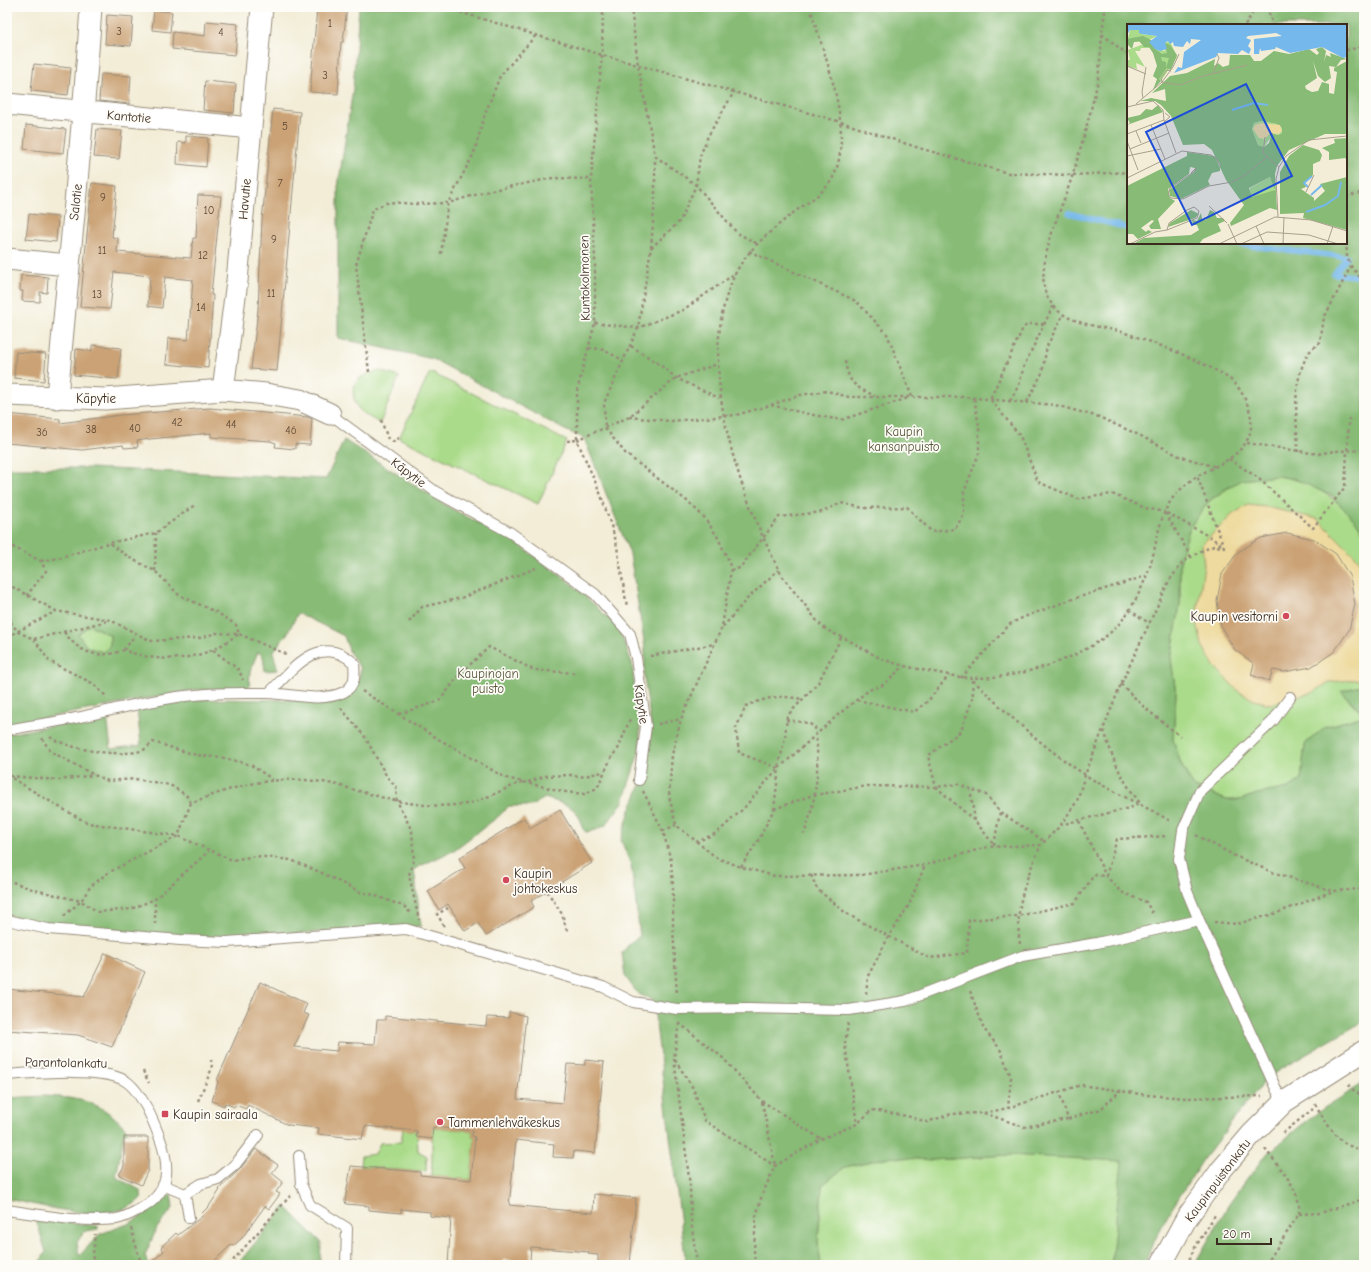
<svg xmlns="http://www.w3.org/2000/svg" width="1371" height="1272" viewBox="0 0 1371 1272" font-family="'Comic Neue',sans-serif">
<rect width="100%" height="100%" fill="#fdfcf7"/>
<filter id="ink" filterUnits="userSpaceOnUse"><feTurbulence type="fractalNoise" baseFrequency=".025" numOctaves="2"/><feDisplacementMap in="SourceGraphic" scale="8" xChannelSelector="R" yChannelSelector="G"/><feConvolveMatrix kernelMatrix="1 2 1 2 8 2 1 2 1" color-interpolation-filters="sRGB"/></filter>
<filter id="wash" filterUnits="userSpaceOnUse"><feTurbulence type="fractalNoise" baseFrequency=".012" numOctaves="4" result="noise"/><feDisplacementMap in="SourceGraphic" scale="16" xChannelSelector="R" yChannelSelector="G"/><feGaussianBlur stdDeviation="0.9" result="paint"/><feColorMatrix in="noise" values="0 0 0 0 0 0 0 0 0 0 0 0 0 0 0 0 0 1.4 0 .05"/><feComposite in="paint" operator="in"/></filter>
<g filter="url(#wash)">
<rect width="100%" height="100%" fill="#f3edd7"/>
<path fill="#aadb8a" stroke="#728254" d="M380,371l19,6 -19,46c-9,-5 -20,-9 -24,-19 -9,-21 6,-31 24,-33z
M430,372l137,69 -29,63 -139,-66z
M1278,476c36,5 68,27 86,58v151l-23,6 23,25 -39,11 -20,17 -4,36 -12,8 -32,6 -17,6h-14l-33,-14 -12,-22 -8,-25 3,-45 -5,-35 9,-55v-45l10,-32 19,-26 31,-21z
M90,625l20,10v10l-7,8 -16,-6 -9,-13z
M433,1127l40,4 -1,5 3,1 -4,43 -40,-4c2,-17 0,-33 2,-49z
M403,1129l14,2 1,20 9,5 -1,15 -6,1 -60,-6 1,-10 14,-2 5,-11 21,-1z
M1008,1155l115,5 -12,105h-290l-3,-22 4,-58 23,-18 44,-10 43,3z"/>
<path fill="#87bb76" stroke="#61724a" fill-rule="evenodd" d="M359,7h1005v527l-7,-11 -25,-27 -37,-17 -17,-3 -37,4 -17,10 -15,11 -19,26 -10,32v45l-9,55 5,35 -3,45 8,25 12,22 33,14h14l17,-6 32,-6 12,-8 4,-36 20,-17 39,-11v305l-97,56 -63,81 -35,55 -19,36 -5,16h-34l11,-104 -114,-6 -76,5 -43,-3 -44,10 -23,18 -4,58 3,22h-135l-33,-265 -15,-6 -13,-18 -3,-23 9,-11 9,-6 -9,-71 -10,-25 9,-30 12,-28 2,-16 5,-17 2,-24 -7,-49 1,-28 -15,-94 -46,-116 -19,-8 -132,-71 -95,-21v-151l15,-98zM1128,25h218v218h-218z
M344,440l108,69 63,33 56,41 47,44 14,36 3,29 5,21v36l-17,53 -17,23 -10,5 -10,2c-6,-4 -4,-11 -8,-17 -6,-11 -22,-13 -33,-17l-14,8h-22l-10,10 -45,34 -40,19 7,57 -201,12 -65,-3 -131,-14 -17,-7v-180l100,-18 4,33 30,-4 -4,-36 57,-10 105,1 17,2 40,-13 5,-20 -11,-16 -6,-17 -46,-23 -11,21 -14,18 5,18 -13,1 -2,-15 -5,-4 -8,19 -1,18 -56,1 -186,35v-257h83l236,11zM90,625l20,10v10l-7,7 -16,-5 -9,-13z
M1364,685v29l-23,-23z
M1364,1083v182h-170l35,-61 34,-46 36,-31 25,-19z
M43,1096c39,2 59,5 86,36l-5,1 -8,44 24,13 2,7c-26,31 -101,8 -135,2v-101z
M171,1194l2,14 -16,20 -12,27 3,10h-110l8,-13 -10,-33 62,7v3l-13,2 -8,11 2,14 21,-22 28,-10 29,-17z
M285,1206l36,36 -1,23h-83z"/>
<path fill="#eeda9e" stroke="#94825e" d="M1248,505l18,2 52,12 46,46v114l-35,3 -15,10 -43,12 -17,-4 -16,-9 -24,-25 -12,-21 -6,-27 8,-52 -2,-22 31,-30z"/>
<g fill="none" stroke-linecap="round" stroke-linejoin="round">
<path stroke="#75b8eb" stroke-width="5.5" d="M1069,213l59,15
M1225,243l122,14 -13,17 30,3"/>
</g>
<g id="blocks">
<path fill="#caa275" d="M317,7h30l-4,35h-2l-3,52 -28,-2z
M154,10l18,2 -2,20 -18,-2z
M107,15l26,2 -2,29 -26,-2z
M206,21l32,3 -3,31 -63,-6 1,-17 32,4z
M34,64l37,4 -3,27 -37,-4z
M101,74l30,2 -2,28 -30,-3z
M205,81l31,3 -2,29 -31,-3z
M273,109l27,3 -23,259 -26,-2 7,-59 4,-89z
M26,125l40,4 -3,24 -39,-4z
M97,129l25,2 -3,28 -25,-2z
M186,136l22,2 -2,29 -29,-3 1,-22 8,1z
M92,183l25,3 -5,51 6,1 -1,14 74,6 2,-20h3l2,-43 23,1 -10,99h2l-5,73 -42,-4 2,-26 20,2 5,-60 -28,-3 -3,31 -14,-2 2,-30 -36,-4 -4,37 -30,-2z
M29,214l29,3 -2,25 -30,-3z
M21,275l27,2 -1,16 -7,-1v10l-18,-1 1,-10h-3z
M92,345l29,3 -3,31 -44,-4 2,-26 16,2z
M16,352l30,2 -2,27 -30,-3z
M210,408l98,9 4,2 -2,26 -15,-1v5l-20,-2 1,-4 -6,-2 -59,-4v-4l-61,6 -13,2 1,6 -14,1 -1,-3 -41,5 -75,-7v-29l53,5v4l61,-8z
M1287,533l27,6 22,15 14,23 5,27 -6,26 -15,22 -23,15 -27,5 -11,-2 -4,11 -18,-6 3,-11 -19,-14 -14,-23 -4,-26 5,-27 16,-22 23,-14z
M560,810l32,53 -61,38 3,6 -48,29 -8,-13 -13,8 -17,-27 -9,6 -11,-19 37,-23 -6,-10 65,-40 6,10z
M105,953l40,19 -33,75 -34,-12 -71,-5v-41l77,8z
M260,982l47,22 -4,9 6,2 -15,32 43,4 1,-9 37,2 2,-24h8v-4l101,10 1,-9 22,1v-6l17,4 -9,83 46,4 4,-39 18,1v-5l19,2 -9,91 -21,-2 -1,7 -20,-1 1,-13 -38,-4 -7,65 84,8 1,-19 42,4 -6,67h-32v-10l-10,-1 1,-2 -58,-5 -1,14 -26,-1 -1,3h-2l-1,2h-52l3,-47 -21,-2v-4l-29,-3v4l-32,-3v-4l-23,-2 -1,-3 6,-35 69,6v3l51,5 4,-43 -3,-1 1,-5 -40,-4 -1,12 -16,-2 1,-6 -52,-5 -3,13 -44,-5 1,-6 -31,-3 -40,-20 -2,4 -10,-4 -2,2 -9,-4 -1,3 -12,-5 6,-19 -1,-2z
M124,1137h24v33l-7,15 -22,-10 5,-9z
M256,1149l22,16 -6,8 11,9 -7,10 4,2 -5,7 -6,8 -4,-3 -23,32 -9,8 -2,-1 -21,20h-62l16,-14 -3,-4 15,-14 2,2 26,-20 -2,-2 7,-7 11,-16 -1,-1 21,-20z"/>
</g>
</g>
<g filter="url(#ink)">
<use href="#blocks" fill-opacity="0" stroke="#978c7a" stroke-width="1"/>
<g fill="none" stroke-linecap="round" stroke-linejoin="round">
<g stroke="#978c7a" stroke-width="12">
<path id="lane" d="M330,414l106,78 75,41 84,61 35,40 6,24 10,68 -7,54
M7,730c26,-5 52,-8 78,-14 37,-8 73,-18 110,-21 24,-3 50,-2 73,-2 24,1 53,10 76,-1 12,-7 11,-17 10,-29 -34,-31 -61,6 -85,30
M7,920l41,9 132,11 47,2 179,-13 197,58 30,15 44,7 71,-1 101,2 56,-9 117,-45 75,-13 102,-23
M7,1075c28,-2 93,-8 117,5 16,9 29,40 35,56 12,31 12,58 -21,74 -7,4 -15,8 -22,9 -36,4 -74,-4 -109,-9
M1284,1102l-7,-11 -78,-171 -12,-29 -8,-32 4,-29 17,-39 73,-70 17,-24
M299,1156l2,28 9,21 37,23 -1,37
M163,1185l22,9
M189,1218l-4,-24 16,-10 17,-5 17,-14 23,-30"/>
</g>
<g stroke="#978c7a" stroke-width="23">
<path id="street" d="M7,104l244,24
M7,259l61,6
M223,390l14,-109 25,-274
M7,395l98,4 118,-9 43,4 34,6 30,14
M57,398c11,-131 26,-261 34,-391
M1161,1265l25,-46 36,-50 29,-34 33,-33 80,-51"/>
</g>
<path stroke="#978c7a" stroke-width="2.5" stroke-dasharray="3 3" stroke-linecap="butt" d="M443,7l159,48 239,67 78,26 89,25 64,2 56,-3
M603,7l-1,48 -11,124 4,78v66l-18,68v49l24,55 15,46 11,66
M631,7l7,58 17,91v41l-4,51 -13,80 -34,75 1,25 21,26 61,47 17,16 13,19 11,23 3,11 -9,57 -41,92 -9,36 -3,41 7,29 41,33 24,9 34,9 86,-1 64,-10 62,-18 54,-2 19,-19 17,-25 8,-26 36,-91 48,-103 14,-19 18,-11 13,-5 10,1
M810,7c13,46 38,103 29,152 -6,34 -29,39 -52,59 -21,17 -44,36 -54,61 -38,86 4,210 45,289 6,13 18,25 27,37 6,7 11,16 17,21 6,6 16,9 24,13 11,6 21,12 32,18 22,10 47,13 71,18 48,11 126,-11 163,-44 15,-13 27,-36 34,-54 11,-25 10,-56 26,-78 7,-9 17,-18 27,-24 23,-12 55,-24 52,-56 -1,-11 -7,-24 -14,-33 -15,-19 -90,-46 -115,-54 -19,-5 -44,-7 -61,-19 -6,-4 -14,-14 -16,-22 -8,-32 17,-83 27,-114 9,-29 17,-59 24,-88 6,-27 4,-55 10,-82
M1267,7l6,18
M1245,25l11,-18
M1102,34l26,21
M1346,50l18,-3
M655,156l41,29 41,48 21,11
M1346,197l18,-5
M1346,230l1,27 4,9 13,16
M651,248l29,-27 16,-36 4,-29 8,-20 26,-44
M749,251l107,50 31,33 25,63
M441,254l7,-51 26,-50 11,-39 15,-38 36,-41
M595,323l43,5 45,-18 50,-35
M1044,324h-16l-5,4 -33,71 30,37 18,46 40,17 34,-5 33,14 20,4
M631,346l28,18 17,14 43,20
M589,348l12,1 22,11
M845,361c4,24 10,25 30,35
M369,372l-13,-107 17,-56 16,-7 26,2 33,-1 40,-12 65,-13 38,1
M1010,401l9,-16 5,-19 29,-60
M1027,402l15,-29 5,-27 16,-31
M771,405l29,-10 27,-4 22,6h114l92,8 44,12 42,19 38,20 37,11
M629,417l42,4 65,-6 35,-10 37,9 33,6 67,-22
M381,420l7,19
M577,440l52,-23 47,-39 42,-14
M567,441l10,-1
M392,442l7,-4
M1247,443l71,11 16,-3 30,-1
M1298,452c-1,-32 -7,-69 10,-98 2,-4 8,-8 12,-11l4,-25 27,-52
M1229,459l28,18 56,51 32,-41 4,-69
M7,544l34,17 5,10 -19,24
M1191,557l-26,-45 47,26 12,9 -27,-71
M41,561l17,-3 51,-15 47,-10 40,-29
M731,570l9,-2 39,-51 43,-5 19,-9 22,5 44,-1 25,25 23,-3 9,-15v-22l15,-39v-26l-5,-30
M155,571l1,-38
M1361,580l3,-2
M7,584l49,27 54,9 41,21 49,-3 16,-5 23,1 49,21
M1129,610l20,13
M7,617l11,15 16,7 74,-18
M409,622l13,-15 39,-9 75,-30
M723,627l23,-27 32,-30
M64,632c17,23 34,27 60,18 28,11 60,12 88,0 10,-4 18,-11 27,-16l-3,-9 -18,-12 -39,-18 -24,-24 -25,-13 -21,-15
M7,637l49,-26
M34,639l15,22 43,22 15,14
M124,650l11,-15
M213,650l26,20 4,10
M650,656l64,-12
M961,678l49,-54 14,-7 46,-17 76,-24
M972,680l1,17 -12,34 -33,25 8,31 40,35 18,23
M973,680c34,34 70,67 111,94 27,18 60,31 88,48
M1121,684l24,24 35,28
M362,691l73,46 71,41 60,14 18,2 13,-6 15,-32 6,-7 12,-30
M857,700l57,12 14,-11 21,-26
M341,708l24,29 22,40 9,10 1,14 15,30 2,29 -5,15 10,45
M399,714l40,-13 23,-29 27,-25 45,23 41,3
M786,720l22,3 7,4c5,36 2,73 -11,107
M658,724l23,-5
M50,737c21,13 66,20 91,14 4,-1 8,-6 12,-9l43,13 28,3 27,7 21,14
M42,738l8,13 44,24 14,6 27,-2 35,6 16,10 5,8
M778,768l-39,-15 -3,-25 10,-22c23,-9 31,-11 56,-7
M7,775l54,33 27,15 90,13 54,24 24,-4 35,4 29,12 40,20 14,3 31,12 7,8
M10,776l49,4 35,-5
M528,782l18,-6 25,-1 9,2 23,-5
M970,788l5,33
M643,791l20,40 8,30 2,25v42l4,68
M774,809l36,-13 57,-10 69,1 22,-3 28,11 14,17 44,29
M1079,821l27,55 15,16 25,10 8,14
M1060,825l73,-18 7,-4c-20,-26 -27,-42 -36,-73
M663,831l13,-6
M1196,835l39,21 37,16 61,19
M696,842l21,-9 27,-25 34,-40 7,-30 2,-22 31,-33 24,-47
M994,845l6,-33
M741,867l18,-28 15,-30 5,-41 60,-54 30,-24 14,-5 21,-19
M811,875l6,14 30,25 82,44 38,-5 2,-33 49,-4 57,-13 19,-28 12,1 11,-37 51,-3
M7,880l28,10 46,11 17,11 33,-3 24,-10
M547,891l15,23 5,17
M64,916l17,-15 9,-14 16,-13 72,-38 13,-33c49,-19 89,-30 142,-19 10,2 20,6 30,8 32,10 68,17 102,12 15,-2 41,-16 57,-22
M1214,922l23,2 40,-11 56,-22 31,-2
M155,924v-25l54,-48
M444,926l-7,-12 11,-6
M1020,944c-6,-36 6,-66 21,-99
M970,991l14,38 16,20 11,28 -3,31
M866,994l2,-18 21,-40 20,-31 16,-40
M679,1023l-5,35 16,128 1,34 6,45
M679,1023l44,35 39,43 59,38
M848,1023l-3,21 12,80
M675,1060l18,28 12,33 70,45
M143,1071l6,12
M1349,1084l3,5 12,8
M198,1101l14,-33 -1,-8
M762,1102l13,63
M1315,1104c12,19 24,45 49,45
M984,1113l40,14 44,-8 -9,-27
M1068,1119l33,-10 20,-19
M1283,1133l30,-24
M1265,1149c13,17 37,41 34,64 -1,4 -29,44 -33,52
M1299,1214l21,-1 44,-14
M131,1228l9,32 7,5
M92,1265l3,-31
M229,1265l62,-70
M755,1265l-1,-15 2,-33 6,-22 13,-29 46,-27 36,-15 15,-14 35,6 20,6 24,-8 33,-1 24,-5 73,-23 66,10 39,3 76,-2
M1187,1265l6,-14 22,-36"/>
<use href="#lane" stroke="#fff" stroke-width="10"/>
<use href="#street" stroke="#fff" stroke-width="21"/>
</g>
</g>
<g fill="#d1495b" stroke="#fdfcf7" stroke-width="1.5">
<circle cx="1286" cy="616" r="4"/>
<circle cx="506" cy="880" r="4"/>
<rect x="161" y="1110" width="8" height="8" rx="2"/>
<circle cx="440" cy="1122" r="4"/>
</g>
<g text-anchor="middle" stroke-width="3.5" stroke-linejoin="round" paint-order="stroke">
<g font-size="11" fill="#5f4834">
<text x="330" y="27">1</text>
<text x="119" y="35">3</text>
<text x="221" y="36">4</text>
<text x="325" y="79">3</text>
<text x="285" y="130">5</text>
<text x="280" y="187">7</text>
<text x="103" y="201">9</text>
<text x="209" y="214">10</text>
<text x="274" y="243">9</text>
<text x="102" y="254">11</text>
<text x="203" y="259">12</text>
<text x="271" y="297">11</text>
<text x="97" y="298">13</text>
<text x="201" y="311">14</text>
<text x="177" y="426">42</text>
<text x="231" y="428">44</text>
<text x="135" y="432">40</text>
<text x="91" y="433">38</text>
<text x="291" y="434">46</text>
<text x="42" y="436">36</text>
</g>
<g font-size="13" fill="#3b2a1e" stroke="#fdfcf7">
<text transform="translate(129 116) rotate(5)" y="5">Kantotie</text>
<text transform="translate(244 199) rotate(-85)" y="5">Havutie</text>
<text transform="translate(75 202) rotate(-84)" y="5">Salotie</text>
<text transform="translate(584 278) rotate(-91)" y="5">Kuntokolmonen</text>
<text x="96" y="403">Käpytie</text>
<text transform="translate(409 472) rotate(37)" y="5">Käpytie</text>
<text transform="translate(642 704) rotate(82)" y="5">Käpytie</text>
<text transform="translate(66 1062) rotate(1)" y="5">Parantolankatu</text>
<text transform="translate(1217 1180) rotate(-53)" y="5">Kaupinpuistonkatu</text>
</g>
<g font-size="13" fill="#575639" stroke="#fdfcf7">
<text x="904" y="436">Kaupin<tspan x="904" dy="15">kansanpuisto</tspan></text>
<text x="488" y="678">Kaupinojan<tspan x="488" dy="15">puisto</tspan></text>
</g>
<g font-size="13" fill="#3b2a1e" stroke="#fdfcf7" text-anchor="start">
<text x="1278" y="621" text-anchor="end">Kaupin vesitorni</text>
<text x="514" y="878">Kaupin<tspan x="514" dy="15">johtokeskus</tspan></text>
<text x="173" y="1119">Kaupin sairaala</text>
<text x="448" y="1127">Tammenlehväkeskus</text>
</g>
</g>
<g transform="translate(1127 24)">
<rect width="220" height="220" fill="#f3edd7"/>
<path d="M3,6h10l2,4 15,2 -12,6h-18zM43,17l7,16 -16,24 -8,-5 8,-5 -2,-10 -9,-13h-9l-1,3h-5l10,16 -9,-4 1,6 -10,-3v-6h3l-2,-10 13,-5 24,6v-8zM134,97l16,3 5,4v5l-4,2 -4,-2 -10,14 -6,-2 -6,-16 2,-6zM143,153l5,11 -2,4 -18,6 -11,-9 6,5v-6z" fill="#aadb8a"/>
<path d="M16,12l8,4 4,9 7,5 5,-1 -2,-10 5,2 7,10 -6,15 -5,-2 3,-10 -8,-1 1,4 4,1v7l-7,10 2,2 -8,9 4,-11 -4,-3 4,-10 -4,-13 -4,-6h-5l-5,-6 -5,1 -2,7 -5,-5v-5zM195,23l4,4 -2,11 2,-7 5,2 -1,-4 17,6 -6,1 -5,7 -7,-1 2,12 -6,4 -7,-6 -5,-15 4,17 -12,8 1,3 6,3 6,-1 4,-9 7,2v9l5,1 3,-22 -3,-1v-3l13,-7v73h-22l-36,16 -12,16 -2,8 2,36 -7,-2 -39,18 -1,-3 14,-18 -18,-25 -14,-30 -8,-6 -21,1 -12,-29 -10,-11 -6,-4h-15l11,-3 15,3 -1,-12 -13,4 18,-17 17,-3 28,-14 -1,7 4,-3 5,4 6,-2 1,-10h20l4,6h7l13,-10 15,3 20,-5 8,6 2,-2 -3,-4zM134,97l16,3 5,4v5l-4,2 -6,-2 -3,2 2,1 -2,7 -5,4 -6,-2 -6,-16 2,-6zM143,153l5,13 -23,7 -3,-9zM31,81l5,7 -36,13 3,-2 -3,-5 13,-3 6,-6 6,1zM220,114v22l-2,-2 -16,2v-8l-7,-4 13,-5 -1,-4zM176,121l16,5 3,5 -2,6 -7,3v11l-9,8 2,4 -5,2 13,9v3l11,-10 -5,-7 27,-7v53l-44,-12 1,-5 -24,1v-42l9,-16zM60,128l27,4 6,8v7l-8,2 -4,8 2,4 -29,14 -11,-3 -1,-6 25,-18 1,-4 -5,-1 -1,7 -21,15 2,9 5,3 -17,18 3,10h-10l-2,-3 5,-5 -2,-1 -11,8 5,4 2,-2 4,2 -14,7 -5,-5h-6v-48l60,-30zM64,186l8,4 -4,4 -27,9 2,-4zM83,186l4,2 3,6h6l2,3 -7,3 3,7 -18,8 -4,5h-66l11,-6 47,-3 8,-5 -2,-5h-4l-1,-5 5,1 4,-8 1,6 4,1z" fill="#87bb76" fill-rule="evenodd"/>
<path d="M134,99l19,2 2,6 -3,3 -8,-1 -7,6 -5,-1 -6,-9 2,-4z" fill="#eeda9e"/>
<path d="M0,0h220v33l-4,1 -21,-11 -32,6 -14,-6 -1,2 -14,2 -1,-3 -1,6h-5v-15l28,-3 -6,-3 -28,3 -2,2 5,2 -3,6 3,3 -2,5 -7,-4 -4,4 -20,-1 -2,4 -42,16 4,-6 4,1 2,-16 17,-12 -10,-1 -1,5 -3,-3 -4,6 -9,-1 -1,-4 -3,2 -2,-3 -3,2 2,6 -7,2 -5,-2 -6,-7 8,-6 -15,-2 -3,-1v-3h-9l-3,5z" fill="#75b8eb"/>
<path fill="none" stroke="#75b8eb" stroke-width="2" d="M105,86l22,-7 14,2M181,163l-4,-4 8,-7M184,171l11,-10M179,188l19,-7 13,-9 3,-14"/>
<path fill="none" stroke="#a99f8d" stroke-width="1" d="M0,42l19,8M86,50l6,-16 -2,-4M35,58l18,3 23,-9 44,-11M35,58l-1,-4 6,-8 4,1M16,74l-1,-6 4,-25M9,80l26,-22 11,-15 6,-13M0,83l26,-6 10,9 1,10M37,96l12,33M38,97l5,-4 -5,-4M24,101l14,34M9,107l5,12M0,110l37,-14M138,113l-2,16 16,14M0,117l11,29M3,125l39,-16M0,132l34,-7M64,149l5,-5 -1,3 -25,17 -2,6 3,4 12,1 26,-13 23,-4 13,-7 22,-18M0,154l55,-27 29,4 5,3 5,9M179,168l8,-17M82,182l18,17M151,193l-2,-38 3,-12 7,-11 23,-16 38,-4M101,200l9,20M129,202l8,18M3,220l25,-12 12,-2 30,-12 2,-7 -5,-4 -7,3 -18,13 -2,7M92,220l56,-27 36,3 36,11M114,220l26,-12 42,3 29,9M156,220l1,-27M200,220l6,-18"/>
<path fill="#1d4ed8" fill-opacity="0.15" stroke="#1d4ed8" stroke-width="2" d="M119,60l46,92 -100,49 -46,-93z"/>
<rect width="220" height="220" fill="none" stroke="#3b2a1e" stroke-width="2"/>
</g>
<rect width="1371" height="1272" fill="none" stroke="#fdfcf7" stroke-width="24"/>
<path d="M1217 1238v6h54v-6" fill="none" stroke="#3b2a1e" stroke-width="2"/>
<text x="1223" y="1238" font-size="12" fill="#3b2a1e" stroke="#fdfcf7" stroke-width="3" paint-order="stroke">20 m</text>
</svg>
